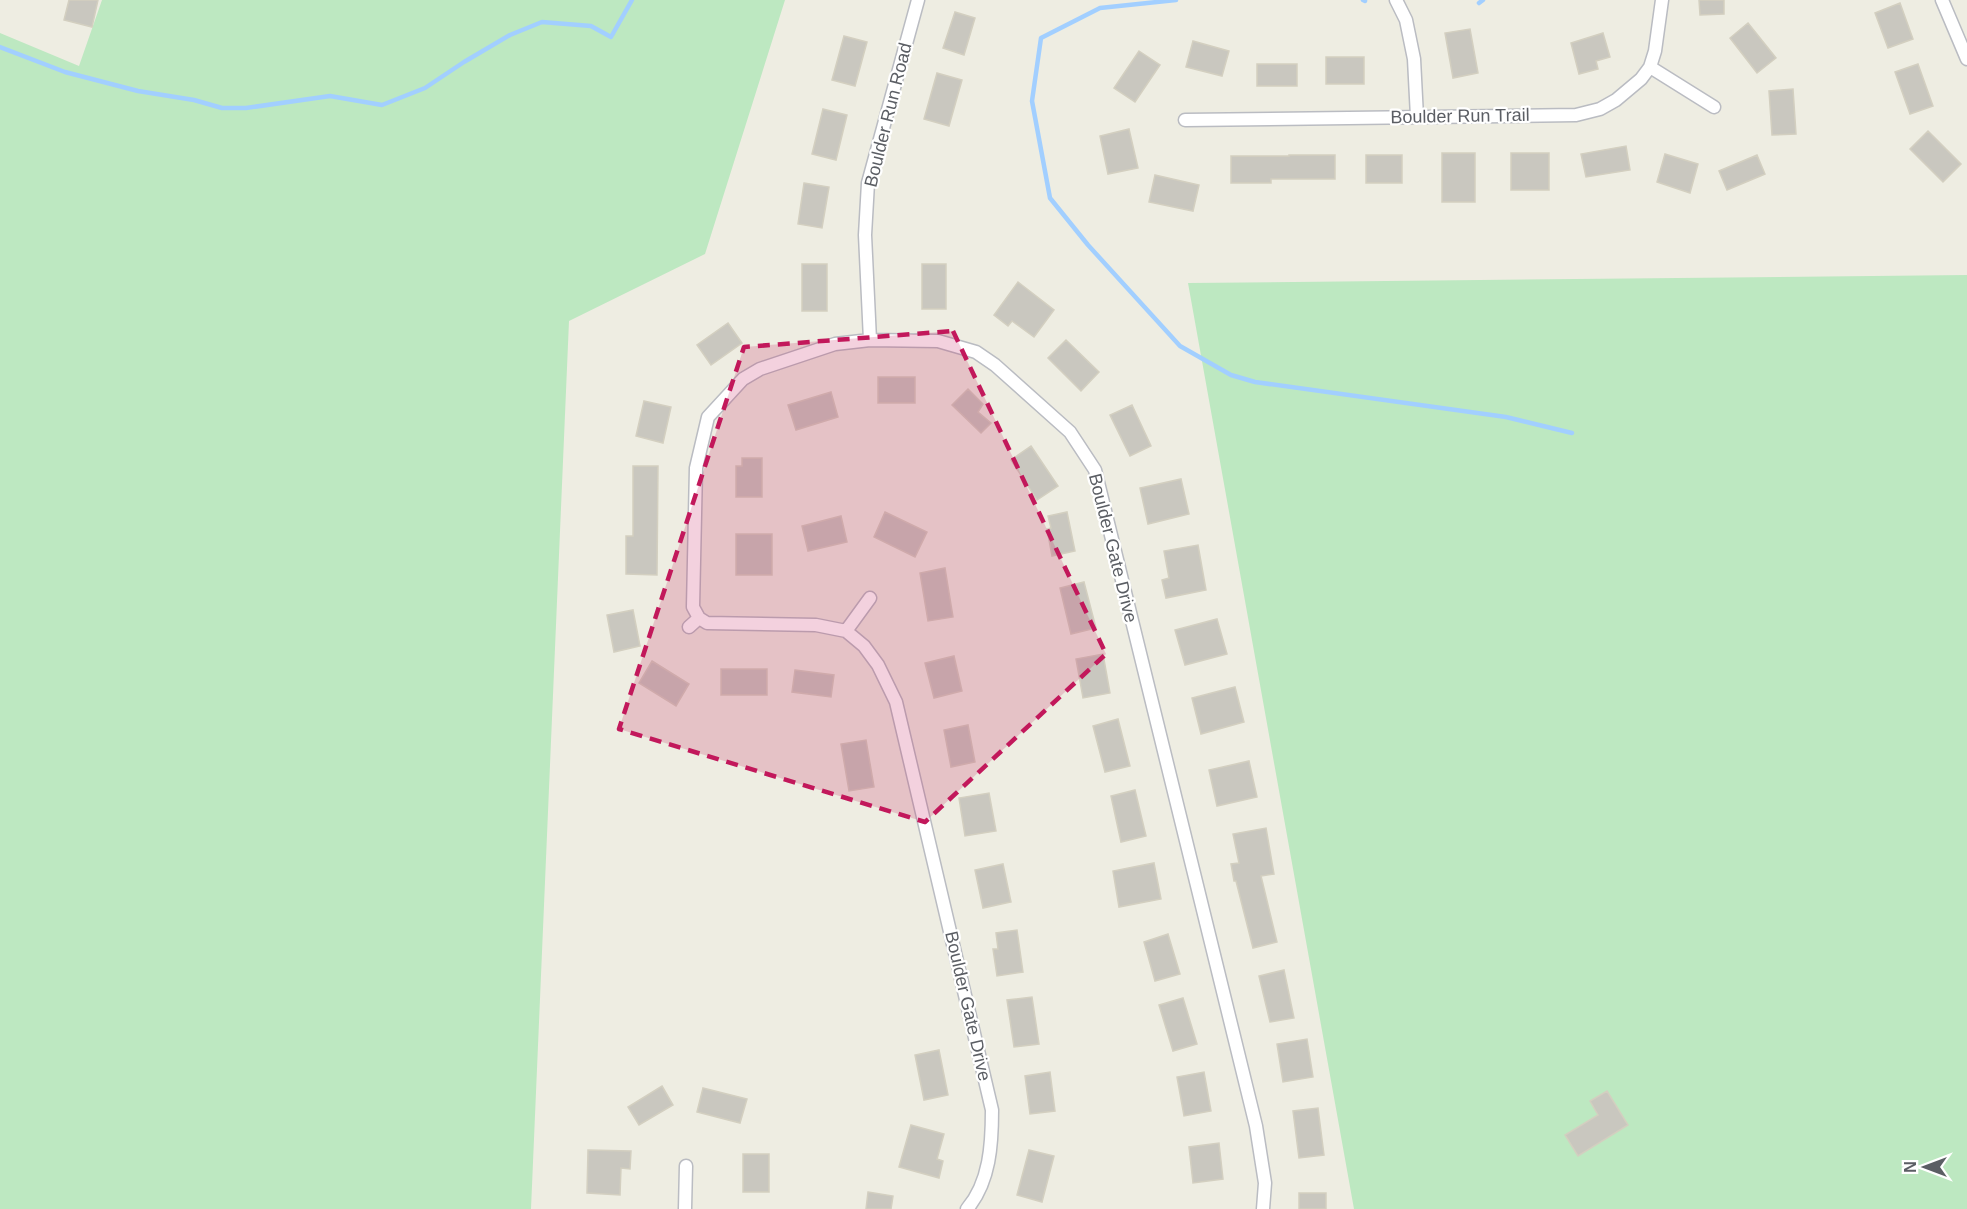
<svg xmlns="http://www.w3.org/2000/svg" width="1967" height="1209" viewBox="0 0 1967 1209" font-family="Arial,sans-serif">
<rect width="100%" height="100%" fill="#eeede2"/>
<path fill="#bde8c1" d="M102,0h683l-80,254 -136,67 -38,888h-531v-1176l79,33z
M1967,275v934h-613l-166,-926z"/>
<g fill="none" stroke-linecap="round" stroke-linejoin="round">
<path stroke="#a2cfff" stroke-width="4.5" d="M1176,0l-76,8 -59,30 -9,63 18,97 38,47 92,101 51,29 24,7 251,35 66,16
M1363,0l2,1
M1479,3l4,-3
M0,47l65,25 73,19 56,9 28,8h24l84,-12 52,9 43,-17 39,-26 46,-27 32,-13 49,4 20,11 21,-37"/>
</g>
<path fill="#c9c7bf" stroke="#d3cfc0" stroke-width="1.5" d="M69,0h29l-6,27 -28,-7z
M1699,0h25v14l-24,1z
M1900,3l13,36 -25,9 -13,-35z
M955,12l20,6 -11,37 -21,-7z
M1748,23l28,35 -19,15 -27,-35z
M1470,29l8,44 -25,5 -8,-45z
M1603,33l7,24 -14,4 2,8 -19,5 -8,-31z
M844,36l23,6 -12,44 -23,-6z
M1193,41l36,10 -7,25 -36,-9z
M1139,51l21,14 -25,37 -21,-14z
M1326,57h38v27h-38z
M1257,64h40v22h-40z
M1918,64l15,42 -23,8 -15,-42z
M937,73l25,7 -13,46 -25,-7z
M1793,89l3,45 -24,1 -3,-44z
M823,109l24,6 -11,45 -24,-6z
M1129,129l9,39 -30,6 -8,-38z
M1928,131l33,33 -18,18 -33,-33z
M1626,146l4,24 -44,7 -5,-23z
M1442,153h33v49h-33z
M1511,153h38v37h-38z
M1665,154l33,10 -8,29 -33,-11z
M1289,155h46v24h-64v4h-40v-27h58z
M1366,155h36v28h-36z
M1757,155l8,19 -38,16 -8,-19z
M1155,175l44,10 -6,26 -44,-9z
M804,183l25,4 -7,41 -24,-4z
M802,264h25v47h-25z
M922,264h24v45h-24z
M1018,282l36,28 -20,27 -22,-16 -4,5 -14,-11z
M728,323l14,20 -31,22 -14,-20z
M1066,340l33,32 -18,19 -33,-33z
M878,377h37v26h-37z
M968,389l15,15 -5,8 13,11 -10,10 -29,-28z
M831,392l7,25 -42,13 -8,-25z
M644,401l27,6 -8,36 -27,-7z
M1132,405l19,41 -21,10 -20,-41z
M1031,446l27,40 -21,14 -26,-40z
M742,458h20v39h-26v-31h6z
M633,466h25l-1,109 -31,-1v-38h7z
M1181,479l8,35 -41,10 -8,-36z
M885,512l42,20 -12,25 -41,-20z
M1067,512l8,39 -23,5 -5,-27 4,-1 -3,-12z
M841,516l6,26 -39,9 -6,-25z
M736,534h36v41h-36z
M1198,545l8,45 -40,8 -4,-18 7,-2 -5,-27z
M945,568l8,49 -25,4 -8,-48z
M1084,582l12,46 -25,6 -11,-46z
M633,610l7,36 -26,6 -7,-37z
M1217,619l10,35 -42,11 -10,-35z
M1103,654l7,39 -27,5 -7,-39z
M954,656l8,35 -28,7 -9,-35z
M652,661l37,23 -13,22 -37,-23z
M721,669h46v26h-46z
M795,670l39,5 -3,22 -39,-5z
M1235,687l9,35 -43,12 -9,-36z
M1118,719l12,47 -25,6 -12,-46z
M968,725l7,37 -24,5 -7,-37z
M866,740l8,47 -25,4 -8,-47z
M1249,761l8,36 -40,9 -8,-36z
M1135,790l11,46 -25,6 -10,-46z
M989,793l7,38 -31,5 -6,-38z
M1266,828l8,46 -13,2 16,66 -24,6 -17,-67h-2l-3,-17 8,-1 -6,-29z
M1154,863l7,36 -42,8 -6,-36z
M1003,864l8,38 -28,6 -8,-38z
M1017,930l6,42 -26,4 -4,-27h5l-2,-16z
M1168,934l12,40 -25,7 -11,-39z
M1284,970l10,48 -24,4 -11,-46z
M1032,997l7,47 -25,3 -7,-47z
M1183,998l14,46 -24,7 -14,-46z
M1307,1039l6,38 -30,5 -6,-38z
M939,1050l9,45 -24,5 -9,-45z
M1050,1072l5,39 -25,3 -5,-38z
M1204,1072l7,39 -27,5 -7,-39z
M662,1086l11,19 -34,20 -11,-18z
M703,1088l44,11 -7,24 -43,-11z
M1607,1091l21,34 -50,31 -13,-21 33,-20 -8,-14z
M1318,1108l6,47 -25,3 -6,-47z
M911,1125l33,9 -7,25 6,2 -4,17 -40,-11z
M1219,1143l4,36 -30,4 -4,-36z
M588,1150l43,1 -1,18 -9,-1 -1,27 -33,-2z
M1029,1150l25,6 -12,46 -25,-7z
M743,1154h26v38h-26z
M868,1192l25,4 -2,13h-25z
M1299,1193h27v16h-27z"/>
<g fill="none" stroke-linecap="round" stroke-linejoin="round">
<g stroke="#babcc2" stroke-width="15">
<path id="street" d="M1396,0l10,20 8,39 3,58
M1942,0l25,59
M1650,67l64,40
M1185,120l391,-5 24,-6 16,-9 25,-21 9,-12 5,-16 7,-51
M870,340l-5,-105 3,-52 50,-183
M689,627l10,-9
M846,631l24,-33
M685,1209l1,-43
M967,1209c23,-27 25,-65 25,-99l-96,-408 -18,-37 -14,-19 -18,-15 -30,-6 -109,-2 -8,-5 -6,-11 3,-139 12,-51 35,-38 17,-10 75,-25 35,-4 68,1 38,11 19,13 75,67 25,38 161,656 9,57 -2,26"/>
</g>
<use href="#street" stroke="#fff" stroke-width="12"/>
</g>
<path fill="#c2185b" fill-opacity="0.2" stroke="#c2185b" stroke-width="4.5" stroke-dasharray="12 8" stroke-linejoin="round" d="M953,331l153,323 -181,168 -306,-93 125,-382z"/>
<g text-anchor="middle" stroke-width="4.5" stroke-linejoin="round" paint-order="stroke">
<g font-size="18" fill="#5b5e64" stroke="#fff">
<text transform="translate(888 115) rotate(-76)" y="6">Boulder Run Road</text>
<text transform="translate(1460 116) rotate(-1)" y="6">Boulder Run Trail</text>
<text transform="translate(1113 548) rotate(76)" y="6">Boulder Gate Drive</text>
<text transform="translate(968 1006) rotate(77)" y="6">Boulder Gate Drive</text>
</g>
</g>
<g transform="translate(1925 1167) rotate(270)" stroke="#ffffff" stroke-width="4.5" paint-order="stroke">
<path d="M0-4.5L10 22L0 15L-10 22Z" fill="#5b5e64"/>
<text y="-9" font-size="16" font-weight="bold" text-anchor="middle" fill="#5b5e64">N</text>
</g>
</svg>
